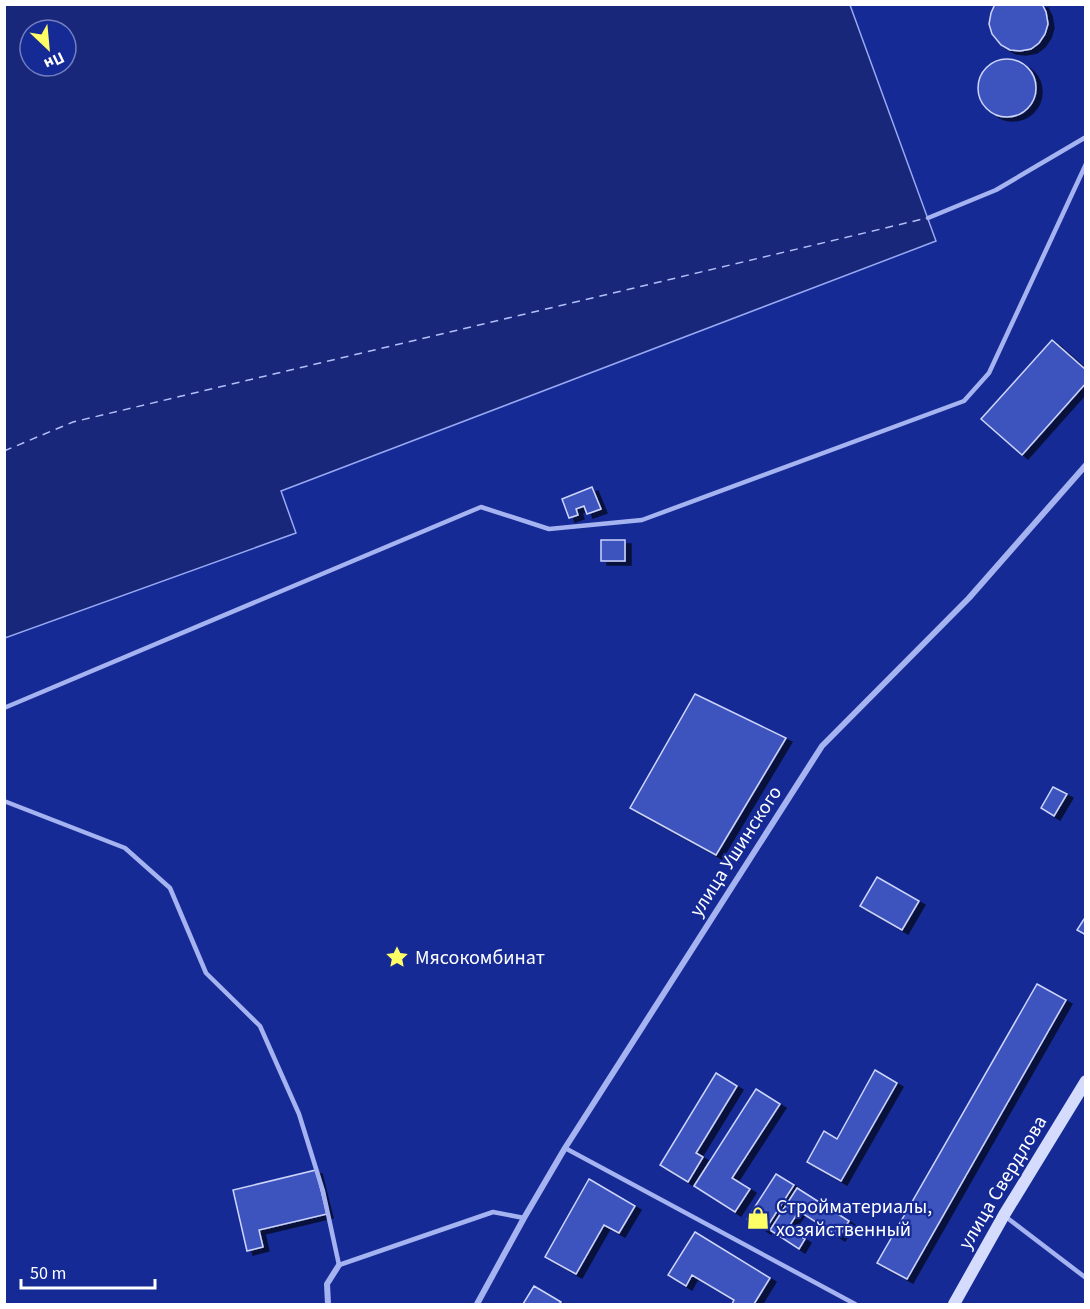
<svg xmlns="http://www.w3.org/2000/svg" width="1090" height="1309" viewBox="0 0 1090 1309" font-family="'Source Sans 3',sans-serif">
<defs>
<filter id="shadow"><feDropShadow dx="6" dy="4" stdDeviation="0" flood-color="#0009"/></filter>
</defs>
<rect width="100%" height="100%" fill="#152a95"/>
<path fill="#18277a" stroke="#98a9f4" stroke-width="1.5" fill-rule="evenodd" d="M5,5h845l86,236 -655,250 15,42 -291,105zM30,30h36v36h-36z"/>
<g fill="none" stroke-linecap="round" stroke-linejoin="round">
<path stroke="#b2bff8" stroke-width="1.5" stroke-dasharray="8 6" stroke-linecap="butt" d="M4,451l69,-29 854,-204"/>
</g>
<path fill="#3e53bd" stroke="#cdd5fc" stroke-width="1.5" filter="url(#shadow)" d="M995,4h47l4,8 2,12 -3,10 -6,9 -8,6 -11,2 -10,-1 -9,-5 -9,-11 -3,-10 2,-11z
M978 88a29 29 0 1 1 58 0a29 29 0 1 1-58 0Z
M1052,340l34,30v13l-64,72 -41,-36z
M592,487l9,22 -14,5 -3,-8 -8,3 2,6 -9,3 -7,-19z
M601,540h24v21h-24z
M695,694l91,44 -70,117 -86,-47z
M1053,787l14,7 -13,22 -13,-8z
M877,877l42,24 -17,29 -42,-24z
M1086,916v19l-9,-5z
M1037,984l29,16 -159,279 -30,-16z
M875,1070l22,13 -56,98 -34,-19 17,-31 13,8z
M716,1073l21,13 -41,67 7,4 -15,25 -28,-17z
M756,1089l24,15 -48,74 18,11 -15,23 -41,-26z
M316,1170l11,44 -68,16 4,17 -16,4 -14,-61z
M776,1174l18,11 -29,45 -18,-11z
M589,1179l46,27 -16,27 -15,-8 -28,49 -31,-17z
M797,1188l52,33 -10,16 -40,-26 -11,17 17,11 -6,10 -29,-19z
M695,1232l75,46 -16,26h-22l2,-4 -42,-25 -6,11 -18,-11z
M534,1286l27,16 -2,2h-36z"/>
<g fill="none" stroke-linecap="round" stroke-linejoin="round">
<path stroke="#a6b3f1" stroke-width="4.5" d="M928,218l68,-28 90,-53
M4,708l477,-201 68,22 93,-9 322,-119 25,-28 97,-209
M4,801l121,47 45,40 36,85 54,53 39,88 24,77 16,74 154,-53 31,6
M565,1148l290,156
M1006,1217l80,61"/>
<path stroke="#a6b3f1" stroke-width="6" d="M328,1304l-1,-20 12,-19
M477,1304l47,-86 41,-70 257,-402 147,-148 117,-133"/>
<path stroke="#d4dbfc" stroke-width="12" d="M954,1304l50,-89 82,-134"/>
</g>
<defs>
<g id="sight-bare" transform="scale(1.8)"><path d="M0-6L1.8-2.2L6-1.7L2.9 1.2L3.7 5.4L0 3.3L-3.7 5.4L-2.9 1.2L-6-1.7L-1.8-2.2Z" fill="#fffd66" stroke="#152a95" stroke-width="2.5" paint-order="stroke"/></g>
<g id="shop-bare" transform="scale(1.8)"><path d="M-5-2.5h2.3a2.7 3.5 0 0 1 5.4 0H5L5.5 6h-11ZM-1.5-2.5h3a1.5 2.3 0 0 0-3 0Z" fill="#fffd66" stroke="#152a95" stroke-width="2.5" paint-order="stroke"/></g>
</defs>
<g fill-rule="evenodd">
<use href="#sight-bare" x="397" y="957"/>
<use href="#shop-bare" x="758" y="1218"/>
</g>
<g text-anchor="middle" stroke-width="4.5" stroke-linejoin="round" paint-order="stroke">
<g font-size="20" fill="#fff" stroke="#152a95">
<text transform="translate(735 851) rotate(-57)" y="7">улица Ушинского</text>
<text transform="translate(1002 1182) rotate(-59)" y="7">улица Свердлова</text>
</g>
<g font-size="20" fill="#fff" stroke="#152a95" text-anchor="start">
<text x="415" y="964">Мясокомбинат</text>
<text x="776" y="1213">Стройматериалы,<tspan x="776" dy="23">хозяйственный</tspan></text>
</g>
</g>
<rect width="1090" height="1309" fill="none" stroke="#ffffff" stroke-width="12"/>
<g transform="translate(48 48) rotate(154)"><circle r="28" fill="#152a95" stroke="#737fbf" stroke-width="1.5"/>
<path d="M0-4.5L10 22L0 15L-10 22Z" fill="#fffd66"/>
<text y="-9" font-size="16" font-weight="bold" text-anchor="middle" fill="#ffffff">Пн</text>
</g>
<path d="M21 1279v9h134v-9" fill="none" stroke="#ffffff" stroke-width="3"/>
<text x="30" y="1279" font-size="18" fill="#ffffff" stroke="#152a95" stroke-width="4.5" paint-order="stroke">50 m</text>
</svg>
